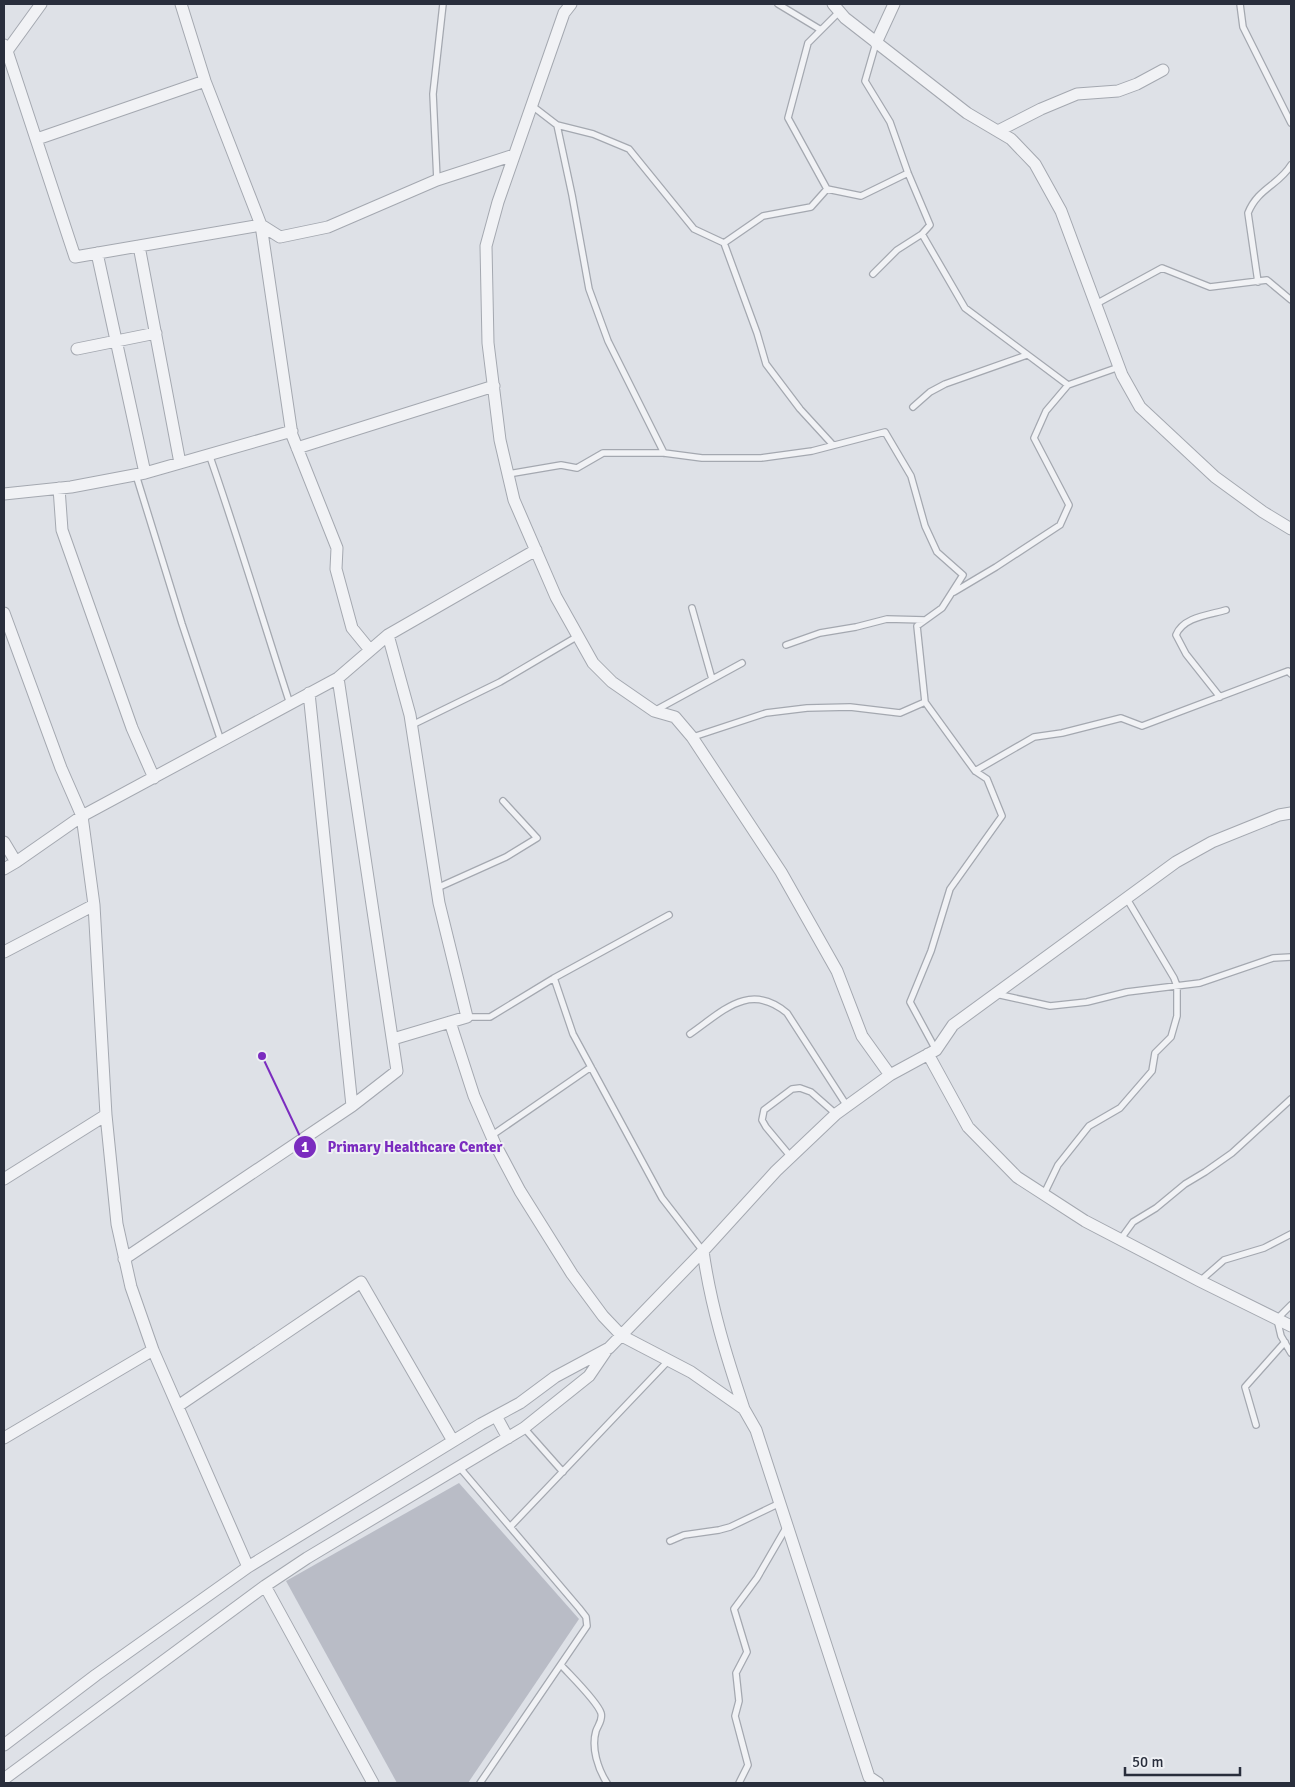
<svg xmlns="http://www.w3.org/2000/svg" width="1295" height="1787" viewBox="0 0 1295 1787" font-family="Signika,sans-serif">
<rect width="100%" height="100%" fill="#dee1e7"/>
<path fill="#b9bcc6" d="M459,1483l120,136 -111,164h-71l-111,-202z"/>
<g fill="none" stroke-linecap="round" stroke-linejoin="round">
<g stroke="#a4a8b0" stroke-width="8">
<path id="lane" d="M778,4l43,26
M1240,4l3,23 48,96
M839,12l-31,31 -20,75 39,71 34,7 47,-23
M876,43l-11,38 25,41 18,51 22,52 -8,9 43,74 103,77 51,-18
M531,105l26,20 15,70 17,94 19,52 56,112
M557,125l36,9 36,15 65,80 30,14 33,90 9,31 34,45 33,36
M437,180l-4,-86 10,-90
M724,243l39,-27 48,-9 16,-18
M873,274l24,-24 25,-16
M1258,282l-10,-69c10,-25 31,-28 43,-48
M1096,304l66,-36 48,19 57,-7 24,20
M913,407l17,-15 15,-8 82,-29
M209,454c29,83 54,167 81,250
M508,474l53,-9 16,3 26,-15h61l38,5h59l51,-7 73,-19 26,44 14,50 12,26 26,23 -21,33 -25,18 8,76 -25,11 -50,-6 -43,1 -41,5 -73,24
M136,475l46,149 39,117
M954,592l42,-25 64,-42 9,-20 -35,-67 12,-27 22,-26
M692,608l20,71
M786,645l34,-12 36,-6 31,-8 38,1
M1220,697l-34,-43 -10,-19c7,-18 33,-20 50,-25
M925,702l50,69 12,8 15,37 -52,73 -19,62 -21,51 26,48
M656,710l86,-47
M412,725l88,-43 78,-46
M975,771l59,-34 28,-4 59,-15 21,8 146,-55 3,3
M437,888l69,-31 31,-19 -34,-37
M554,978l115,-63
M996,994l54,12 37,-4 40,-10 73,-9 73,-25 18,-1
M467,1017h23l64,-39 19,56 89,164 41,53
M690,1034c32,-22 59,-53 97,-21l60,93
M491,1136l100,-69
M791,1157l-25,-30 -4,-7 2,-10 28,-21 8,-1 11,4 25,22
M1044,1194l14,-29 31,-39 31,-18 32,-37 3,-18 16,-16 6,-21v-30l-3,-8 -47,-79
M1120,1240l13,-18 23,-14 29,-24 20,-12 27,-19 59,-54
M1200,1281l24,-21 40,-12 27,-14
M1291,1305l-14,14 4,17 10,17
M1256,1425l-11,-38 40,-45
M524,1428l39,44
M460,1468l119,140 7,9 1,9 -107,157
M510,1527l159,-167
M670,1541l14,-6 35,-5 11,-3 50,-24
M561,1665c9,10 36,36 40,48 2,7 -3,12 -5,18 -5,17 2,38 11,52
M739,1783l9,-18 -13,-49 4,-15 -3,-28 11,-21 -13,-43 23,-31 29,-50"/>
</g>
<g stroke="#a4a8b0" stroke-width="13">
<path id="street" d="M571,4l-7,9 -66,189 -12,44 2,97 12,97 14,60 42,97 37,66 19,19 42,29 21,6 17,20 89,135 56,99 25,65 28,39
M833,4l12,14 122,95 44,26 24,25 26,47 61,164 18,32 75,70 48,35 28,17
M876,43l18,-39
M4,45l3,6 68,206 186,-32 -56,-144 -24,-77
M7,51l34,-47
M998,131l43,-22 36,-15 41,-3 19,-7 26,-14
M37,139l168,-58
M261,225l31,210 45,113 -1,21 16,59 18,22
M261,225l19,12 48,-10 109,-47 77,-25
M139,246l41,217
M97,253l48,220
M77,349l79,-16
M297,448l197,-62
M59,488l3,42 70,198 22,50
M4,494l67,-7 74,-14 147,-42
M4,613l57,155 21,48 -66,46
M388,635l22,80 29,188 28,114 -74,22
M338,678l59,393 -45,35
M4,842l12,20 -12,7
M4,952l90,-47 -12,-89 256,-138 50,-43 148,-85
M450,1022l24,74 21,48 25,47 52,83 31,42 19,20 69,36 53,37 12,21 113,347 9,6
M928,1054l40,73 49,50 68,44 115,60 91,45
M106,1115l11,109 14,63 22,63
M4,1179l102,-64 -12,-210
M703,1251c8,56 23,104 41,158
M124,1259l228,-153 -43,-413
M178,1406l183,-124 92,159
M496,1416l12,22
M4,1438l149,-88 95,217
M265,1586l108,197
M4,1745l92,-70 152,-108 233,-143 39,-21 35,-26 54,-29 94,-97 73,-80 60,-57 54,-39 46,-25 17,-25 223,-163 36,-20 67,-27 12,-2
M4,1779l261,-193 42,-28 217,-130 65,-52 17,-25"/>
</g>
<use href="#lane" stroke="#f1f2f5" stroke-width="5.5"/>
<use href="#street" stroke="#f1f2f5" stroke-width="11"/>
</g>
<path fill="none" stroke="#7b2cbf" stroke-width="2" d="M262 1056L305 1147"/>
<g fill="#7b2cbf" stroke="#eef0f4" stroke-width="2">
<circle cx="262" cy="1056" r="5"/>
<circle cx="305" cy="1147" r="12"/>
</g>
<g font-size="15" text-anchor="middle" font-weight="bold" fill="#fff">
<text x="305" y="1152">1</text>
</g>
<g font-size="15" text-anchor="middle" font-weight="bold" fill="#7b2cbf" stroke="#eef0f4" stroke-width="4" stroke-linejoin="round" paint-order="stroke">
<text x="415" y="1152">Primary Healthcare Center</text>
</g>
<rect width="1295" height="1787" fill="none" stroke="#292e3c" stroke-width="10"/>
<path d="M1125 1767v8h115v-8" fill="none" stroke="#292e3c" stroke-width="2.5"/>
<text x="1132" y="1767" font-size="15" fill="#292e3c" stroke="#eef0f4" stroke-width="4" paint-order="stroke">50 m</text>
</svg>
